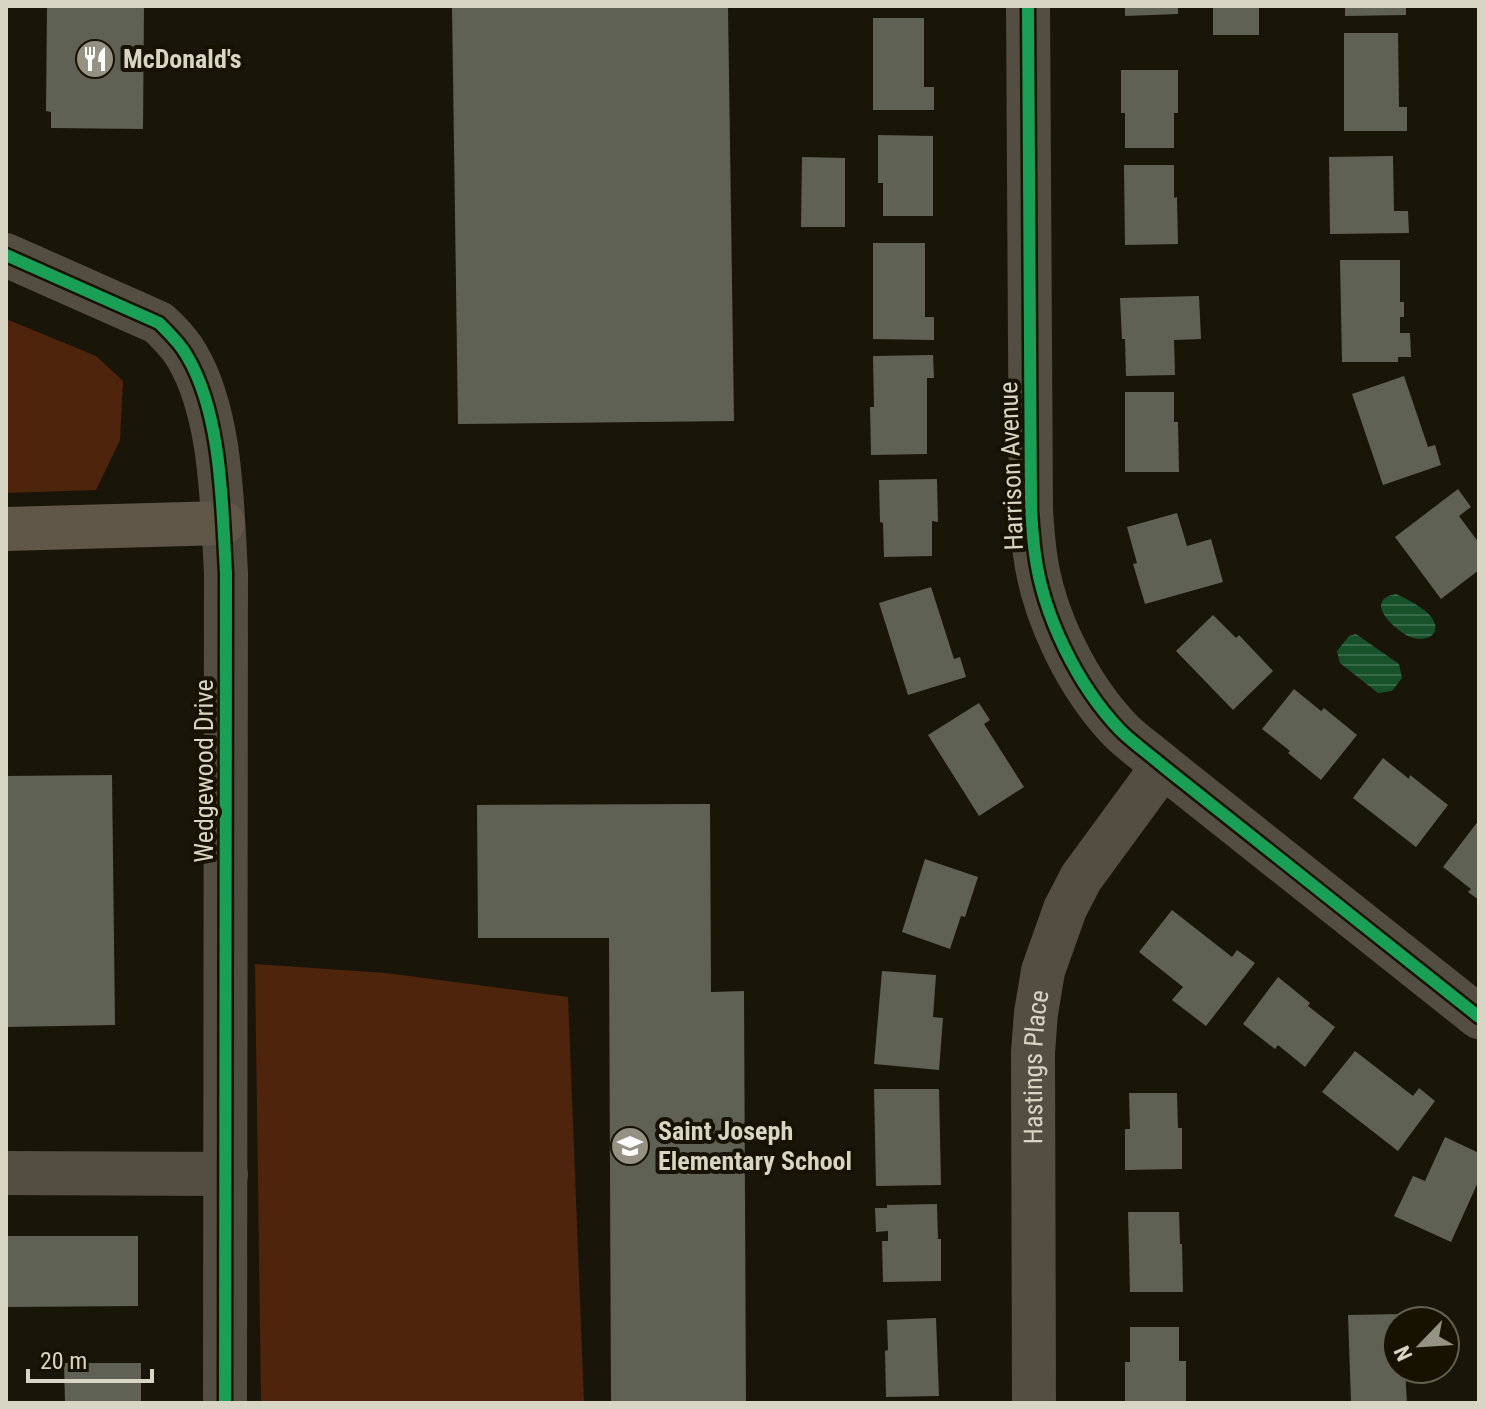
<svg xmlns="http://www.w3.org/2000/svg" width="1485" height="1409" font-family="'Roboto Condensed',sans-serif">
	<defs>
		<pattern id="water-rules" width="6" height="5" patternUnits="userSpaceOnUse" patternTransform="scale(2)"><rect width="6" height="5" fill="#18522b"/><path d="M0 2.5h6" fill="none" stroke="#396a48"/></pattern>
	</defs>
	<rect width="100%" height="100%" fill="#191609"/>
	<!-- grass -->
	<path fill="#4f240c" d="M 6,319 L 96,356 L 123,381 L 120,440 L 96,490 L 6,493 Z
		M 255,964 L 386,973 L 568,997 L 584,1403 L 261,1403 Z"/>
	<!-- water -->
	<path fill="url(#water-rules)" d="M 1396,594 C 1407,599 1425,608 1432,618 C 1444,637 1422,643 1408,636 C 1393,628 1363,600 1396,594 Z
		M 1356,634 L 1399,664 L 1402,678 L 1392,691 L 1378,693 L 1340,663 L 1337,651 L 1349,636 Z"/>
	<!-- building -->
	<path fill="#606155" d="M 47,6 L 144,6 L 143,129 L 51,128 L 51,112 L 46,111 Z
		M 452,6 L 728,6 L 734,421 L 458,424 Z
		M 1125,6 L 1178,6 L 1178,14 L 1125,16 Z
		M 1213,6 L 1259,6 L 1259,35 L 1213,35 Z
		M 1345,6 L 1406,6 L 1406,15 L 1345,16 Z
		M 873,18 L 924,18 L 924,87 L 934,87 L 934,110 L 873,110 Z
		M 1344,33 L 1398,33 L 1399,107 L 1407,107 L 1407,131 L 1344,131 Z
		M 1121,70 L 1178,70 L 1178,113 L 1174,113 L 1174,148 L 1125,148 L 1125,113 L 1121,113 Z
		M 878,135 L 933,136 L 933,216 L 883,216 L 883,183 L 878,183 Z
		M 1393,156 L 1394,211 L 1408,211 L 1409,233 L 1330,234 L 1329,157 Z
		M 802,157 L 845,158 L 845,227 L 801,227 Z
		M 1124,165 L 1174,165 L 1174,198 L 1177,197 L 1178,244 L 1125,245 Z
		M 873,243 L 925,243 L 925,317 L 934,317 L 934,340 L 873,339 Z
		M 1340,260 L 1400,260 L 1400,302 L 1404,302 L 1404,317 L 1400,317 L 1400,333 L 1410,333 L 1411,357 L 1398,357 L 1398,362 L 1342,362 Z
		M 1199,296 L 1201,339 L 1174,340 L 1175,375 L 1126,376 L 1125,339 L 1122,339 L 1120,298 Z
		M 933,355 L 934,378 L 927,378 L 927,454 L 871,455 L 870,407 L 874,407 L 873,356 Z
		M 1404,376 L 1428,447 L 1435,445 L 1441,465 L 1383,485 L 1352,394 Z
		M 1125,392 L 1174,392 L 1174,422 L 1178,422 L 1179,472 L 1125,472 Z
		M 937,479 L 938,522 L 932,521 L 932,556 L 884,557 L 883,523 L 880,522 L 879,480 Z
		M 1458,489 L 1471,507 L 1459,516 L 1479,543 L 1479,570 L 1441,599 L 1395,537 Z
		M 1177,513 L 1187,546 L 1211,539 L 1223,582 L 1145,604 L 1133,564 L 1137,563 L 1127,527 Z
		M 931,587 L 954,659 L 960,657 L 966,677 L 908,695 L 879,603 Z
		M 1213,615 L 1236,638 L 1239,635 L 1273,671 L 1233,710 L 1176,651 Z
		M 1294,689 L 1321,711 L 1324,708 L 1357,735 L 1321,780 L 1288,753 L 1290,751 L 1262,729 Z
		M 979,703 L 990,720 L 984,724 L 1024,787 L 979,816 L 928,735 Z
		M 1383,758 L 1409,779 L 1410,775 L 1448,805 L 1416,847 L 1353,798 Z
		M 112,775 L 115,1025 L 6,1027 L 6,776 Z
		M 710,804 L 711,992 L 744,991 L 746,1403 L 611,1403 L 609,938 L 478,938 L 477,805 Z
		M 1479,820 L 1479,900 L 1468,892 L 1471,889 L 1443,867 Z
		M 925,859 L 978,877 L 965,917 L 961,916 L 950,949 L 902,932 Z
		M 1172,910 L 1232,957 L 1237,950 L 1255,963 L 1206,1026 L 1172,1000 L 1183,987 L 1139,952 Z
		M 882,971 L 936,975 L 933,1017 L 943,1018 L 939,1070 L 874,1064 Z
		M 1278,977 L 1310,1003 L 1308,1006 L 1335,1027 L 1305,1067 L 1278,1045 L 1275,1049 L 1243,1024 Z
		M 1355,1051 L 1413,1096 L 1419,1088 L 1435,1101 L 1398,1151 L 1322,1092 Z
		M 874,1089 L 939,1089 L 941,1185 L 876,1186 Z
		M 1129,1093 L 1177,1093 L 1178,1128 L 1182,1128 L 1182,1169 L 1125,1170 L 1125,1129 L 1130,1129 Z
		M 1445,1137 L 1479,1153 L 1479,1180 L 1451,1242 L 1394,1216 L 1413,1176 L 1425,1181 Z
		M 937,1204 L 938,1239 L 941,1239 L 941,1281 L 883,1282 L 882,1241 L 888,1241 L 888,1231 L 876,1232 L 875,1208 L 887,1208 L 887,1205 Z
		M 1128,1212 L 1179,1212 L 1180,1244 L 1182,1244 L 1183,1292 L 1130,1292 Z
		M 6,1236 L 138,1236 L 138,1306 L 6,1307 Z
		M 1403,1314 L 1404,1321 L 1397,1321 L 1397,1369 L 1405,1369 L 1407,1403 L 1351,1403 L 1348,1315 Z
		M 936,1318 L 939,1396 L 886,1397 L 885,1351 L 888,1350 L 887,1320 Z
		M 1130,1327 L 1179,1327 L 1179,1361 L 1186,1361 L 1186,1403 L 1125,1403 L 1125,1362 L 1130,1362 Z
		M 64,1363 L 141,1363 L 141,1403 L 65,1403 Z"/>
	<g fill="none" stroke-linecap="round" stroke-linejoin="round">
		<!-- minor -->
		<g stroke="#544d42" stroke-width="44">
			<path d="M 1028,6 L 1031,511 C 1032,525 1033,540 1035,554 C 1043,616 1078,686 1120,730 C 1133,743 1149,754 1163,766 L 1479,1017"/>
			<path d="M 6,255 L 159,323 C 169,333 180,343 187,356 C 222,415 222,506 226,573 L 225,1403"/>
			<path d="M 6,1173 L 226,1174"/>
			<path id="s1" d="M 1034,1403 L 1033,1052 L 1036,1013 L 1043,971 L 1065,909 L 1081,878 L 1163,766"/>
		</g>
		<!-- major -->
		<path stroke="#605748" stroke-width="44" d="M 6,529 L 223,523"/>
		<!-- cycleway casing -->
		<g stroke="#171200" stroke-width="17">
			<path id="cycleway" d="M 1028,6 L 1031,511 C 1032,525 1033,540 1035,554 C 1043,616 1078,686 1120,730 C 1133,743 1149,754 1163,766 L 1479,1017
				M 6,255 L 159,323 C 169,333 180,343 187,356 C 222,415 222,506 226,573 L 225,1403"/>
		</g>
		<!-- cycleway -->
		<use href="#cycleway" stroke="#1a9f57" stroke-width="12"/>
	</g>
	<!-- icons -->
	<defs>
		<g id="restaurant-disc" transform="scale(2)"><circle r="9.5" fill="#959283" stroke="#171200"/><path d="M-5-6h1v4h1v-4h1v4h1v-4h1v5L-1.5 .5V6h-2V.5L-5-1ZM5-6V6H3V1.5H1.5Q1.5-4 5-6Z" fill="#fff"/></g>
		<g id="school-disc" transform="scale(2)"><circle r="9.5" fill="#959283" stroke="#171200"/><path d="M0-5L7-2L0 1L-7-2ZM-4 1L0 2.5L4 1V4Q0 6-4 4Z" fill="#fff"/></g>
	</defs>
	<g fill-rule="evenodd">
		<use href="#restaurant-disc" x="95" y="59"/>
		<use href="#school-disc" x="630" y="1146"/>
	</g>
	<g text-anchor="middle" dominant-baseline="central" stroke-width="8" stroke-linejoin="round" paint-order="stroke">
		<!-- poi labels -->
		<g font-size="26" font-weight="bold" fill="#d8d5c5" stroke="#171200" text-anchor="start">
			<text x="123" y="59">McDonald's</text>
			<text x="658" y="1131">Saint Joseph<tspan x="658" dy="30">Elementary School</tspan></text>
		</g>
		<!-- street labels -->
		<g font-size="26" fill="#d8d5c5" stroke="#171200">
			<text transform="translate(1011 466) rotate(-92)">Harrison Avenue</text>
			<text transform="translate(204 771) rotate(-90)">Wedgewood Drive</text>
			<text stroke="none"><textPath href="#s1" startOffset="336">Hastings Place</textPath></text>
		</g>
	</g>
	<!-- border -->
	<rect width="1485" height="1409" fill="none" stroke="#d8d5c5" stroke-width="16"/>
	<!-- north arrow -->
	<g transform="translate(1421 1345) rotate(245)"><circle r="38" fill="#171200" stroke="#64604f" stroke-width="2"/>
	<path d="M0-6L14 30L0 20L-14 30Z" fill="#959283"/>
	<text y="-12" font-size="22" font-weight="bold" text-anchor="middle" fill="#d8d5c5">N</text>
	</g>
	<!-- scale -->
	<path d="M28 1369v12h124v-12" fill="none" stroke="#d8d5c5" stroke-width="4"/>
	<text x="40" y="1369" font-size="24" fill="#d8d5c5" stroke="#171200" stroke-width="6" paint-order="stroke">20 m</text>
</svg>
